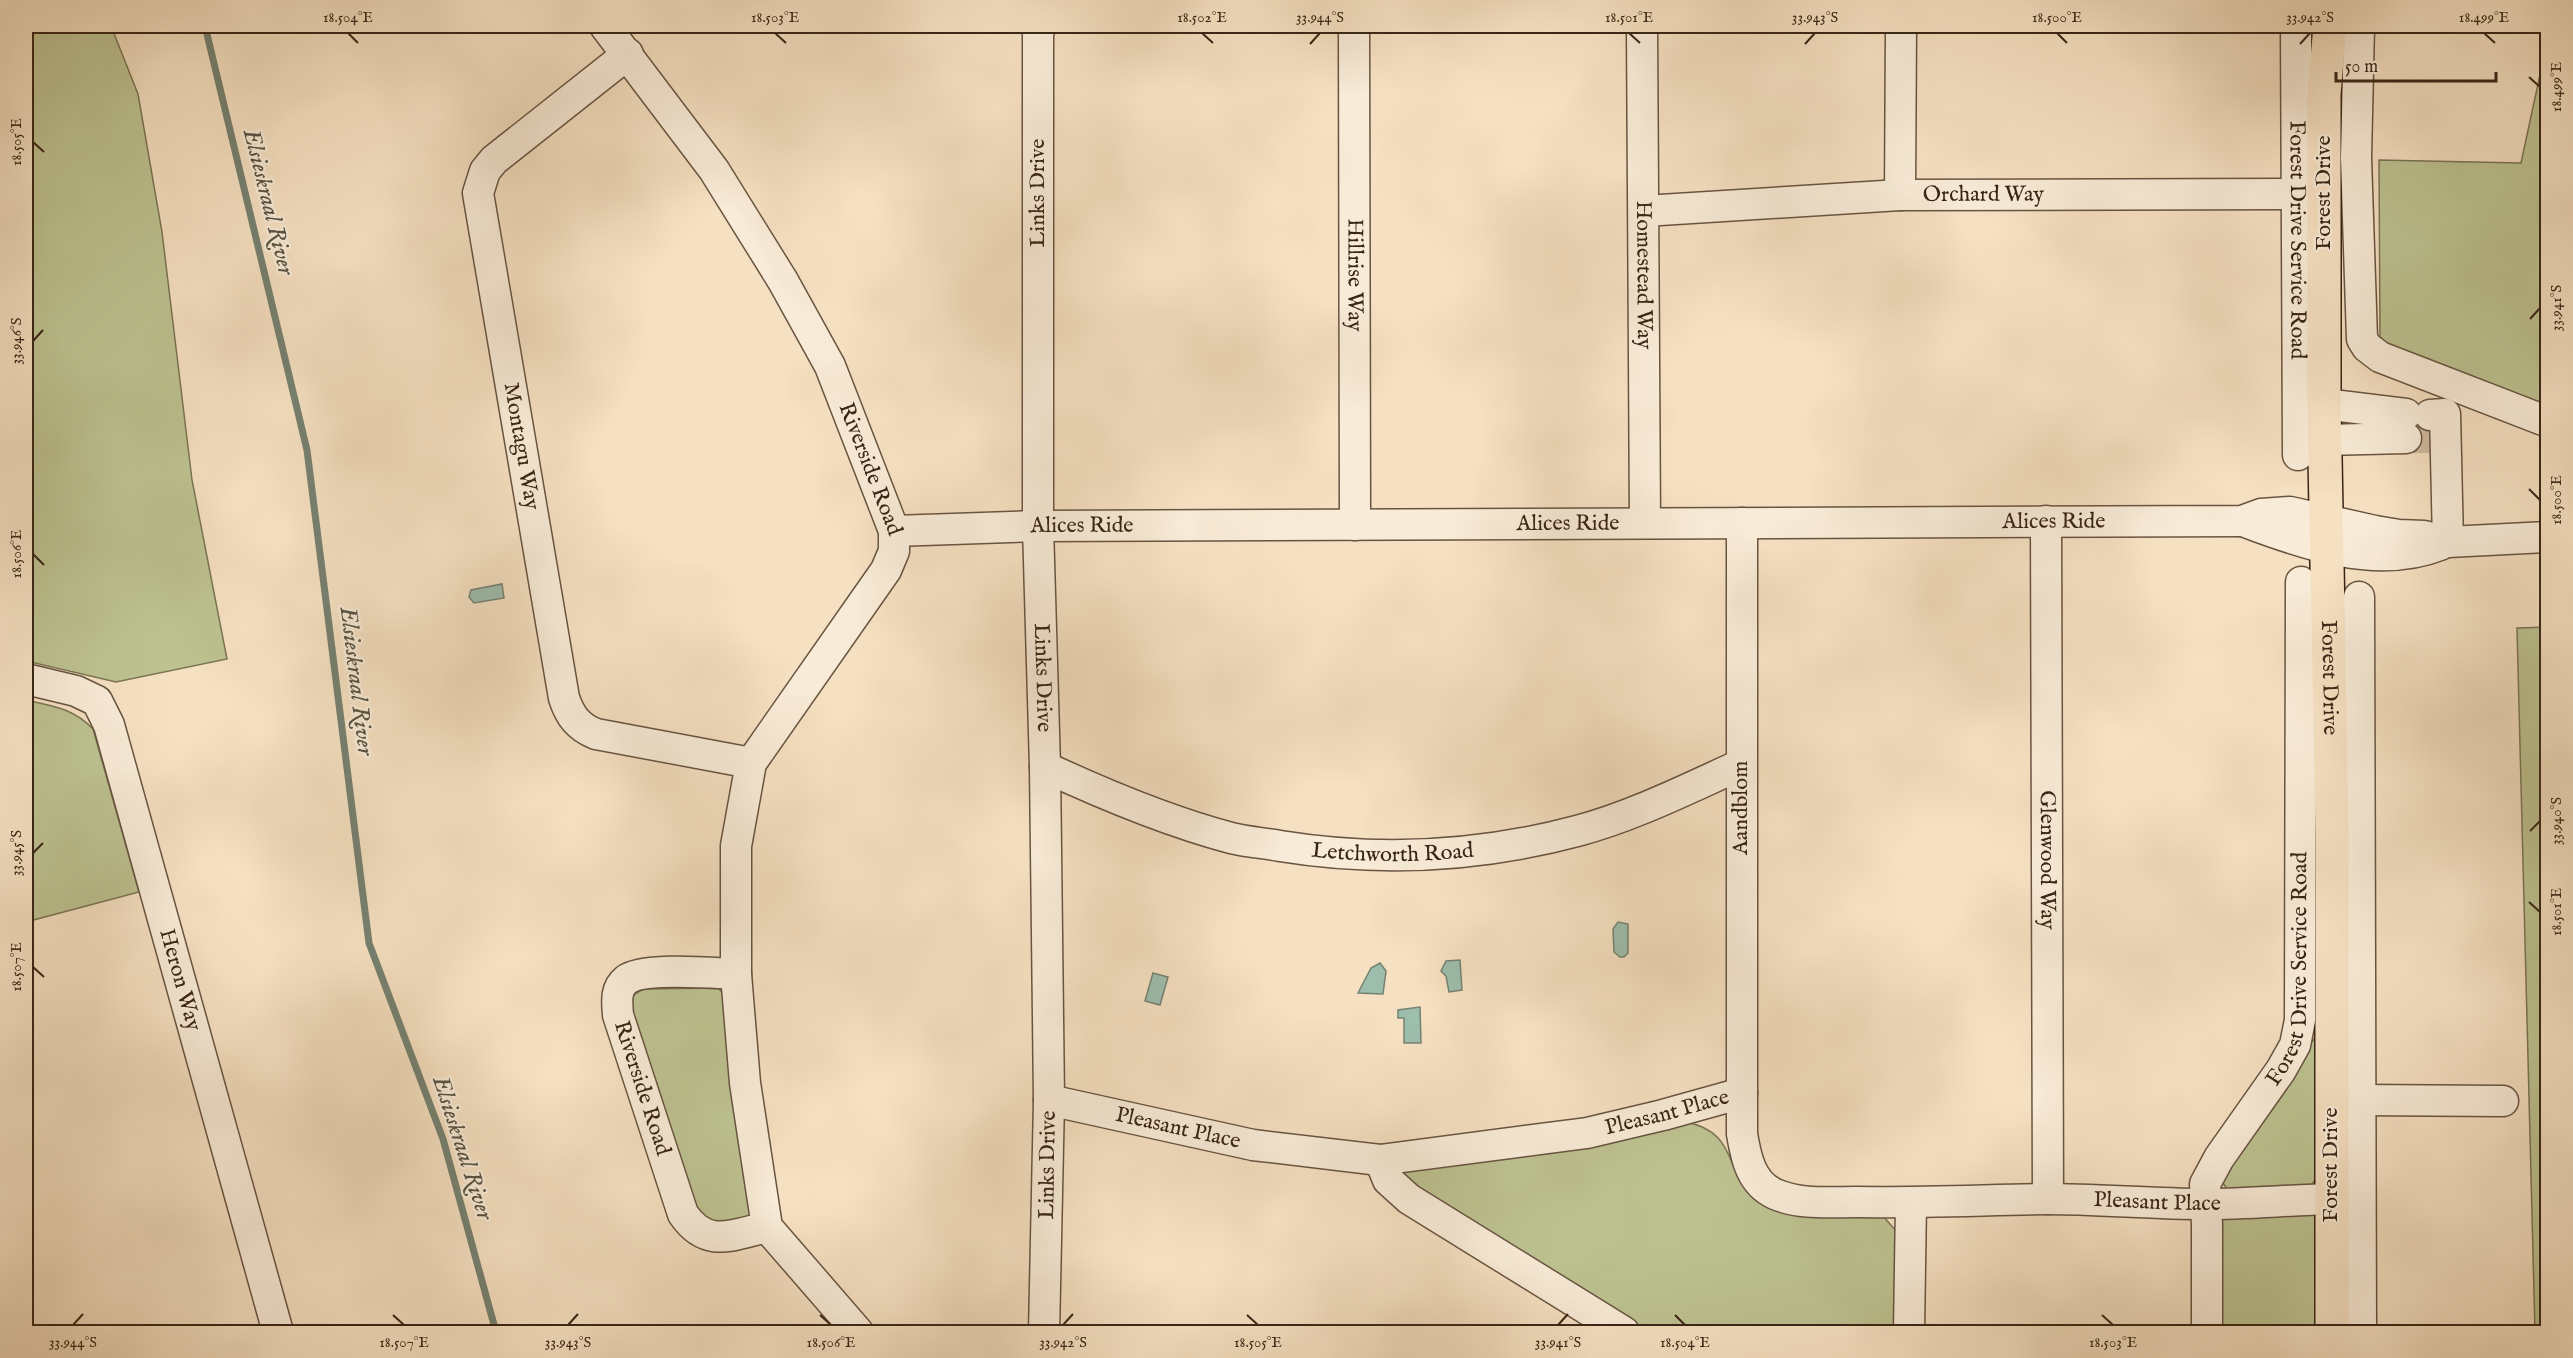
<svg xmlns="http://www.w3.org/2000/svg" width="2573" height="1358" font-family="'IM FELL English',serif">
	<rect width="100%" height="100%" fill="#f5e0c1"/>
	<filter id="stains"><feTurbulence type="fractalNoise" baseFrequency=".00333" numOctaves="4"/><feColorMatrix values="0 0 0 0 .2 0 0 0 0 .09 0 0 0 0 .02 0 0 0 .5 -.17"/></filter>
	<radialGradient id="worn" r=".72"><stop offset=".6" stop-color="#630" stop-opacity="0"/><stop offset="1" stop-color="#630" stop-opacity=".3"/></radialGradient>
	<!-- green -->
	<path fill="#bdc291" stroke="#7b7454" stroke-width="1.5" d="M 26,26 L 111,26 L 138,94 L 162,232 L 192,480 L 227,659 L 116,682 L 26,661 Z
		M 2541,70 L 2547,73 L 2547,412 L 2388,344 L 2380,337 L 2379,160 L 2521,163 Z
		M 2548,627 L 2548,1332 L 2535,1332 L 2517,628 Z
		M 26,700 C 52,706 73,708 93,729 L 139,892 L 26,922 Z
		M 718,988 L 729,999 L 755,1223 L 697,1229 L 626,1005 L 632,996 L 643,989 Z
		M 2316,1036 L 2316,1178 L 2310,1188 L 2229,1191 L 2221,1181 L 2223,1168 Z
		M 1684,1122 C 1744,1131 1721,1183 1765,1205 L 1882,1215 L 1897,1232 L 1900,1332 L 1641,1332 L 1411,1190 L 1402,1177 L 1403,1172 Z
		M 2316,1211 L 2320,1332 L 2216,1332 L 2220,1214 Z"/>
	<!-- water -->
	<path fill="#9dbead" stroke="#758171" stroke-width="1.5" d="M 502,584 L 504,598 L 474,603 L 469,597 L 471,590 Z
		M 1618,922 L 1628,924 L 1628,953 L 1624,957 L 1620,957 L 1614,952 L 1613,929 Z
		M 1460,960 L 1462,990 L 1449,992 L 1446,976 L 1441,971 L 1446,961 Z
		M 1380,963 L 1386,971 L 1383,994 L 1358,993 L 1371,968 Z
		M 1153,973 L 1168,977 L 1160,1005 L 1145,1001 Z
		M 1420,1007 L 1421,1043 L 1404,1043 L 1404,1018 L 1398,1018 L 1398,1010 Z"/>
	<g fill="none" stroke-linecap="round" stroke-linejoin="round">
		<!-- stream -->
		<path stroke="#758171" stroke-width="7" d="M 205,26 L 307,450 L 369,943 L 443,1139 L 496,1332"/>
		<!-- minor-tunnel -->
		<path stroke="#cfbb9f" stroke-width="30" stroke-dasharray="30 15" stroke-linecap="butt" d="M 2406,438 L 2430,438"/>
		<!-- minor casing -->
		<g stroke="#685441" stroke-width="33">
			<g id="minor">
				<path id="s1" d="M 605,26 L 714,170 L 783,281 L 830,366 L 894,531 L 894,551 L 886,570 L 751,763 L 736,846 L 736,974 L 745,1083 L 767,1227 L 858,1332"/>
				<path id="s2" d="M 1040,26 L 1038,35 L 1038,526 L 1045,767 L 1049,1100 L 1044,1332"/>
				<path id="s3" d="M 1354,26 L 1355,525"/>
				<path id="s4" d="M 1642,26 L 1645,523"/>
				<path id="s5" d="M 2296,26 L 2298,455"/>
				<path d="M 2359,26 L 2356,158 L 2362,339 L 2367,347 L 2380,357 L 2548,422"/>
				<path id="s6" d="M 628,54 L 494,160 L 485,171 L 478,193 L 564,698 C 570,716 578,727 596,734 L 751,763"/>
				<path d="M 1900,195 L 1901,26"/>
				<path id="s7" d="M 1644,211 L 1900,195 L 2324,194"/>
				<path d="M 2324,404 L 2406,414"/>
				<path d="M 2430,415 L 2445,414 L 2448,542"/>
				<path d="M 2324,440 L 2406,438"/>
				<path id="s8" d="M 2046,521 L 2048,1199"/>
				<path d="M 2243,521 C 2303,544 2377,570 2440,545"/>
				<path id="s9" d="M 1742,523 L 1742,1134 C 1746,1158 1751,1183 1775,1194 C 1800,1205 1829,1202 1856,1202 C 1919,1203 1983,1200 2046,1199 C 2099,1199 2152,1204 2205,1204 C 2247,1204 2289,1200 2332,1199"/>
				<path id="s10" d="M 894,531 L 1038,526 L 2242,521 L 2261,514 L 2290,512 L 2375,531 L 2399,535 L 2424,536 L 2448,542 L 2548,537"/>
				<path d="M 2359,597 L 2361,1332"/>
				<path id="s11" d="M 26,679 L 76,691 L 97,701 L 109,725 L 278,1332"/>
				<path id="s12" d="M 1045,767 C 1105,795 1167,821 1231,838 C 1247,842 1264,843 1280,846 C 1379,862 1479,857 1577,831 C 1633,816 1687,789 1740,765"/>
				<path id="s13" d="M 736,974 C 712,973 643,967 626,980 C 615,989 617,1002 618,1015 L 683,1214 C 707,1249 732,1235 767,1227"/>
				<path id="s14" d="M 1049,1100 L 1253,1145 L 1380,1160 L 1587,1133 L 1663,1115 L 1742,1093"/>
				<path d="M 2359,1100 L 2503,1101"/>
				<path d="M 1380,1160 L 1388,1180 L 1409,1199 L 1624,1332"/>
				<path d="M 1909,1332 L 1911,1203"/>
				<path id="s15" d="M 2207,1332 L 2207,1225 L 2205,1184 L 2219,1158 L 2281,1070 L 2295,1045 L 2300,1020 L 2301,582"/>
			</g>
		</g>
		<!-- major casing -->
		<g stroke="#392516" stroke-width="36">
			<g id="major">
				<path id="s16" d="M 2330,26 L 2324,94 L 2324,404 L 2332,831 L 2332,1332"/>
			</g>
		</g>
		<!-- minor -->
		<use href="#minor" stroke="#f8ebd7" stroke-width="30"/>
		<!-- major -->
		<use href="#major" stroke="#f5e0c1" stroke-width="33"/>
	</g>
	<!-- ticks -->
	<path fill="none" stroke="#392516" stroke-width="2" d="M 348,33 L 358,43M 775,33 L 786,43M 1202,33 L 1213,43M 1629,33 L 1640,43M 2057,33 L 2067,43M 2484,33 L 2495,43M 1310,44 L 1320,33M 1805,44 L 1815,33M 2300,44 L 2310,33M 2529,77 L 2540,87M 33,142 L 44,152M 2530,319 L 2540,308M 33,341 L 43,330M 2529,489 L 2540,500M 33,554 L 44,565M 2530,831 L 2540,821M 33,853 L 43,843M 2529,902 L 2540,912M 33,967 L 44,977M 393,1315 L 404,1325M 820,1315 L 831,1325M 1247,1315 L 1258,1325M 1675,1315 L 1685,1325M 2102,1315 L 2113,1325M 73,1325 L 83,1314M 568,1325 L 578,1314M 1063,1325 L 1073,1314M 1558,1325 L 1568,1314"/>
	<g text-anchor="middle" dominant-baseline="central" stroke-width="4.5" stroke-linejoin="round" paint-order="stroke">
		<!-- street labels -->
		<g font-size="22" fill="#392516" stroke="#f8ebd7">
			<text transform="translate(1038 193) rotate(-90)">Links Drive</text>
			<text transform="translate(2324 193) rotate(-90)">Forest Drive</text>
			<text stroke="none"><textPath href="#s7" startOffset="340">Orchard Way</textPath></text>
			<text stroke="none"><textPath href="#s5" startOffset="214">Forest Drive Service Road</textPath></text>
			<text stroke="none"><textPath href="#s4" startOffset="249">Homestead Way</textPath></text>
			<text stroke="none"><textPath href="#s3" startOffset="249">Hillrise Way</textPath></text>
			<text stroke="none"><textPath href="#s6" startOffset="465">Montagu Way</textPath></text>
			<text stroke="none"><textPath href="#s1" startOffset="519">Riverside Road</textPath></text>
			<text stroke="none"><textPath href="#s10" startOffset="1160">Alices Ride</textPath></text>
			<text stroke="none"><textPath href="#s10" startOffset="674">Alices Ride</textPath></text>
			<text stroke="none"><textPath href="#s10" startOffset="188">Alices Ride</textPath></text>
			<text stroke="none"><textPath href="#s2" startOffset="652">Links Drive</textPath></text>
			<text stroke="none"><textPath href="#s16" startOffset="652">Forest Drive</textPath></text>
			<text transform="translate(1741 808) rotate(-90)">Aandblom</text>
			<text stroke="none"><textPath href="#s12" startOffset="362">Letchworth Road</textPath></text>
			<text stroke="none"><textPath href="#s8" startOffset="339">Glenwood Way</textPath></text>
			<text stroke="none"><textPath href="#s15" startOffset="388">Forest Drive Service Road</textPath></text>
			<text stroke="none"><textPath href="#s11" startOffset="366">Heron Way</textPath></text>
			<text stroke="none"><textPath href="#s13" startOffset="226">Riverside Road</textPath></text>
			<text stroke="none"><textPath href="#s14" startOffset="628">Pleasant Place</textPath></text>
			<text stroke="none"><textPath href="#s14" startOffset="132">Pleasant Place</textPath></text>
			<text transform="translate(1048 1165) rotate(-89)">Links Drive</text>
			<text transform="translate(2331 1165) rotate(-90)">Forest Drive</text>
			<text stroke="none"><textPath href="#s9" startOffset="1066">Pleasant Place</textPath></text>
		</g>
		<!-- water labels -->
		<g font-size="24" font-style="italic" fill="#575343" stroke="#f8ebd7">
			<text transform="translate(268 202) rotate(76)">Elsieskraal River</text>
			<text transform="translate(356 681) rotate(83)">Elsieskraal River</text>
			<text transform="translate(462 1148) rotate(72)">Elsieskraal River</text>
		</g>
	</g>
	<!-- margin -->
	<rect width="2573" height="1358" fill="none" stroke="#f5e0c1" stroke-width="66"/>
	<!-- scale -->
	<path d="M2336 72v9h160v-9" fill="none" stroke="#392516" stroke-width="3"/>
	<text x="2345" y="72" font-size="18" fill="#392516" stroke="#f8ebd7" stroke-width="4.5" paint-order="stroke">50 m</text>
	<rect x="33" y="33" width="2507" height="1292" fill="none" stroke="#392516" stroke-width="2"/>
	<g font-size="15" text-anchor="middle" fill="#392516">
		<text x="348" y="22">18.504°E</text>
		<text x="775" y="22">18.503°E</text>
		<text x="1202" y="22">18.502°E</text>
		<text x="1320" y="22">33.944°S</text>
		<text x="1629" y="22">18.501°E</text>
		<text x="1815" y="22">33.943°S</text>
		<text x="2057" y="22">18.500°E</text>
		<text x="2310" y="22">33.942°S</text>
		<text x="2484" y="22">18.499°E</text>
		<text transform="translate(2556 87) rotate(-90)" y="5">18.499°E</text>
		<text transform="translate(16 142) rotate(-90)" y="5">18.505°E</text>
		<text transform="translate(2556 308) rotate(-90)" y="5">33.941°S</text>
		<text transform="translate(16 341) rotate(-90)" y="5">33.946°S</text>
		<text transform="translate(2556 500) rotate(-90)" y="5">18.500°E</text>
		<text transform="translate(16 554) rotate(-90)" y="5">18.506°E</text>
		<text transform="translate(2556 821) rotate(-90)" y="5">33.940°S</text>
		<text transform="translate(16 853) rotate(-90)" y="5">33.945°S</text>
		<text transform="translate(2556 912) rotate(-90)" y="5">18.501°E</text>
		<text transform="translate(16 967) rotate(-90)" y="5">18.507°E</text>
		<text x="73" y="1347">33.944°S</text>
		<text x="404" y="1347">18.507°E</text>
		<text x="568" y="1347">33.943°S</text>
		<text x="831" y="1347">18.506°E</text>
		<text x="1063" y="1347">33.942°S</text>
		<text x="1258" y="1347">18.505°E</text>
		<text x="1558" y="1347">33.941°S</text>
		<text x="1685" y="1347">18.504°E</text>
		<text x="2113" y="1347">18.503°E</text>
	</g>
	<rect width="100%" height="100%" filter="url(#stains)"/>
	<rect width="100%" height="100%" fill="url(#worn)"/>
</svg>
